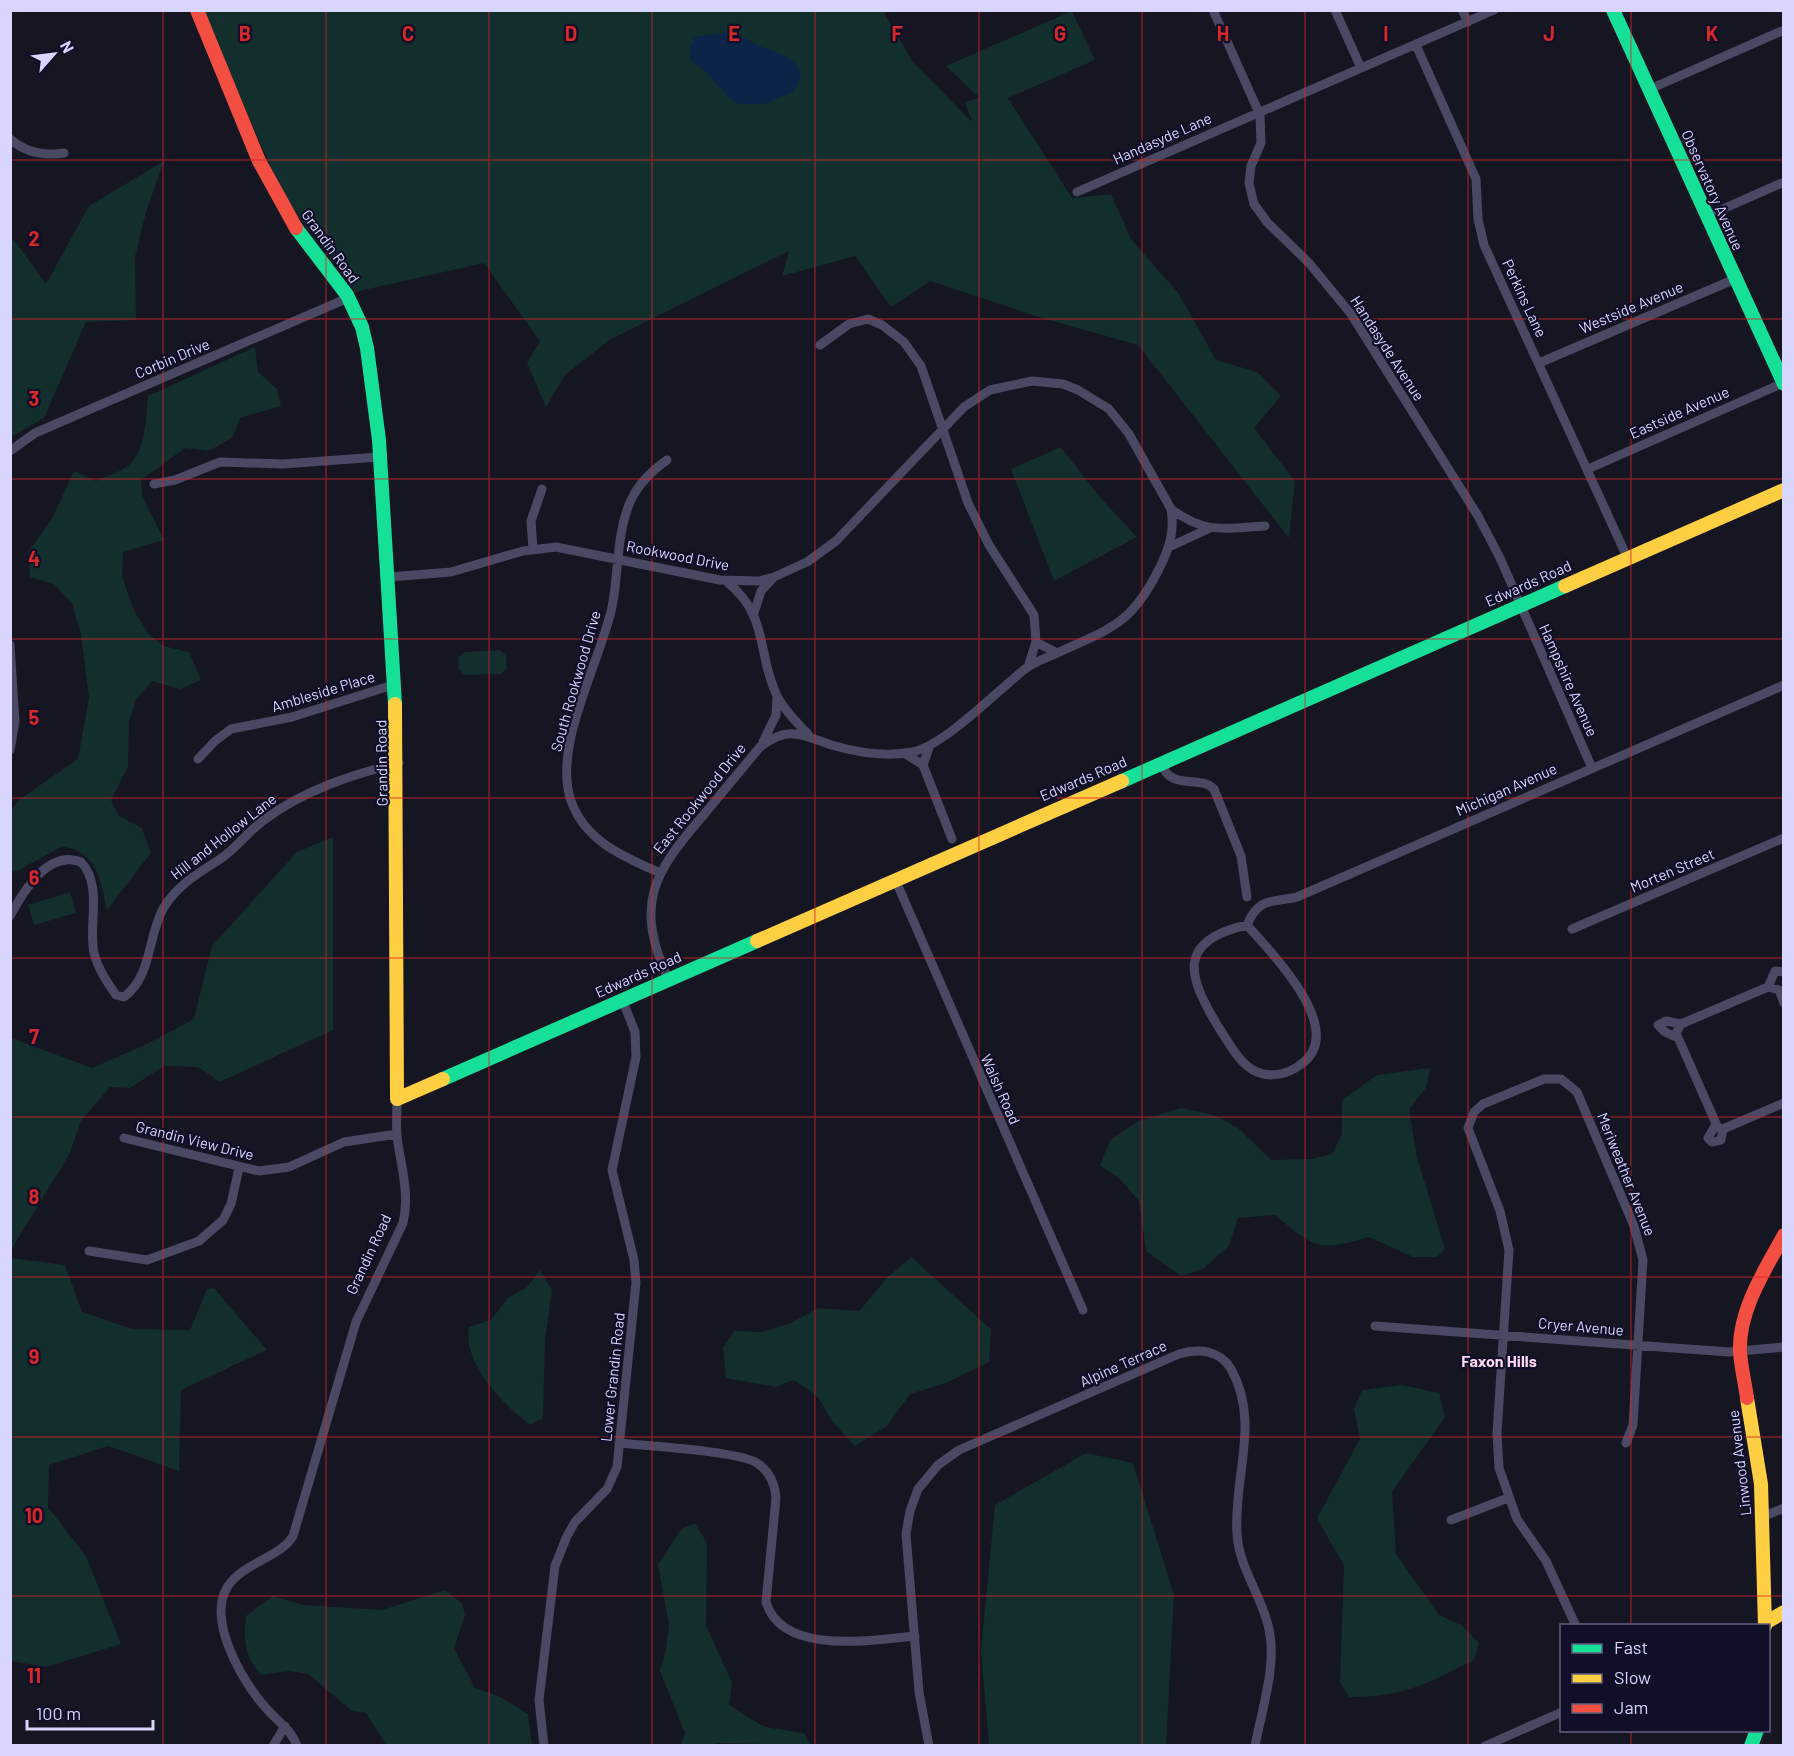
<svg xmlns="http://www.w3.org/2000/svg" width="1794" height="1756" font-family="Barlow,sans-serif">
	<rect width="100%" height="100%" fill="#161522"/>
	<!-- green -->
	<path fill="#122e2d" d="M 203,11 L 883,11 L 912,61 L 972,122 L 965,102 L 980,98 L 946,66 L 1072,11 L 1095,60 L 1008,98 L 1072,198 L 1111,194 L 1131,239 L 1179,294 L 1216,360 L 1257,372 L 1281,396 L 1254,428 L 1295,481 L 1289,538 L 1138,345 L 1042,318 L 930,281 L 891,307 L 855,256 L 782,276 L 789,251 L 611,339 L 565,375 L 546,407 L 527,363 L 540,341 L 484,263 L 355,292 L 297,215 L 277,182 Z
		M 164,161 L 146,212 L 135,257 L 136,320 L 86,322 L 44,418 L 11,437 L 11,239 L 15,241 L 46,284 L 89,206 Z
		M 255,347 L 258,372 L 277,389 L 281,406 L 240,418 L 233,437 L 209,451 L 185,448 L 141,480 L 142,495 L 164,540 L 123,552 L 122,576 L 134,611 L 149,634 L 163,646 L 189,652 L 201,680 L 180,689 L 152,681 L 136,700 L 129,721 L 128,767 L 111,800 L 119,816 L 142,828 L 151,853 L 107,910 C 100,879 98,854 63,846 L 15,872 L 11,870 L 11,811 L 20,799 L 78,759 L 89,698 L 81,634 L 72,604 L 54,584 L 30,577 L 28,552 L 52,519 L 74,471 L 96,481 C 106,476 122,472 130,464 C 146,449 146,416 148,396 Z
		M 1061,447 L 1098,495 L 1137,537 L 1054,581 L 1011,469 Z
		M 500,650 L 506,656 L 507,668 L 501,674 L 465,675 L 459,670 L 458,658 L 464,652 Z
		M 333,837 L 333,1030 L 220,1082 L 198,1067 L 164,1066 L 130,1088 L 110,1087 L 81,1121 L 69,1155 L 11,1250 L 11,1038 L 92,1068 L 145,1045 L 194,1019 L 212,946 L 297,852 Z
		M 70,892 L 76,913 L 34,925 L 28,905 Z
		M 1430,1068 L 1426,1088 L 1409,1109 L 1417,1157 L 1445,1249 L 1437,1257 L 1413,1257 L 1369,1237 C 1317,1252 1316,1249 1275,1215 L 1238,1218 L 1229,1246 L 1203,1269 L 1181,1276 L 1146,1251 L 1139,1201 L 1119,1178 L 1100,1166 L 1110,1140 L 1139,1121 L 1181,1108 L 1214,1115 L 1238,1128 L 1271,1160 L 1311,1159 L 1332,1154 L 1342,1134 L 1342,1100 L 1377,1075 Z
		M 911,1257 L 991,1329 L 989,1362 L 946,1383 L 910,1394 L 887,1426 L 855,1446 L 831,1420 L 819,1398 L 794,1380 L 776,1387 L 726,1378 L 723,1348 L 734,1331 L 762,1332 L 791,1323 L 818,1308 L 859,1311 L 887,1278 Z
		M 11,1258 L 65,1265 L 82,1312 L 132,1329 L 190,1330 L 207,1289 L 214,1288 L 267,1350 L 181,1390 L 179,1471 L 108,1446 L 49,1465 L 48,1507 L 86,1556 L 121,1644 L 46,1667 L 11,1661 Z
		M 540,1270 L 552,1290 L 545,1340 L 543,1418 L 530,1425 C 503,1405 462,1362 469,1327 L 491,1320 L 508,1298 L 527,1287 Z
		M 1402,1385 L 1439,1393 L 1445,1417 L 1392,1492 L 1396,1554 L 1439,1615 L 1461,1625 L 1479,1643 L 1474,1660 C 1427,1684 1404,1697 1349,1697 L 1340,1682 L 1344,1566 L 1317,1518 L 1360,1439 L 1354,1409 L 1362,1390 Z
		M 1086,1453 L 1133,1463 L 1174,1595 L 1166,1745 L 989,1745 L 981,1650 L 995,1505 Z
		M 695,1523 L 707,1543 L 706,1626 L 732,1682 L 729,1705 L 765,1727 L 804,1733 L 810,1745 L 716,1743 L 714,1745 L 681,1745 L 685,1733 L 660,1671 L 666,1649 L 669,1625 L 658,1564 L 681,1529 Z
		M 445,1590 L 462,1603 L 465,1615 L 454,1648 L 475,1688 L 500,1697 L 528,1714 L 532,1745 L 386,1745 L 366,1713 L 352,1711 L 308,1674 L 290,1671 L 261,1675 C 245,1658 243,1639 246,1616 L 273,1596 L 304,1605 L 382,1610 Z"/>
	<!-- water -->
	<path fill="#0b2448" d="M 730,32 C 742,36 752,43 765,48 C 787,56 812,64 793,92 L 763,104 L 741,104 L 732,101 L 702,68 L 690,60 L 690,49 L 695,37 Z"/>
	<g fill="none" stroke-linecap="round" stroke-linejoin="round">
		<!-- street -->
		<path stroke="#494963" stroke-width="9" d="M 1213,10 L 1260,115 L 1261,143 L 1251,166 L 1249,183 L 1254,204 L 1267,222 L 1309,263 L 1351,314 L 1478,516 L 1500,558 L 1592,768
			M 1335,10 L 1361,68
			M 1462,10 L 1468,22
			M 1416,45 L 1476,179 L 1478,219 L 1484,245 L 1627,557
			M 1650,89 L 1784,30
			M 10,139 C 26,153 44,156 64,153
			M 1077,192 L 1494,10
			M 1707,216 L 1784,182
			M 820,345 L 849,324 L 868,319 L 882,325 L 904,342 L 921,366 L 968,503 L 989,545 L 1034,615 L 1036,642 L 1028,667
			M 1539,363 L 1735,279
			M 10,451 L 35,433 L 348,298
			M 1588,469 L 1783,383
			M 154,484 L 175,480 L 220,462 L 283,464 L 379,457
			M 1171,509 C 1206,535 1225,528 1265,526
			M 1169,547 L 1208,529
			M 533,549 L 531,521 L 542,489
			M 390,577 L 451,572 L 523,551 L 556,547 L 720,580 L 759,581 L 774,577 L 807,562 L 836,541 L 964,407 L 990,390 L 1032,381 L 1063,384 L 1078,390 L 1109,409 L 1129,434 L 1171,509 C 1175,532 1169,549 1159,569 C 1131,625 1111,628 1057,653 C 1047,658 1034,662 1025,669 C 997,691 944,746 912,752 C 887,757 860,753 835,746 C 804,737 790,723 760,747 C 740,771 721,794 701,818 C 652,875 635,905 668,979
			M 726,581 C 770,616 756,653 778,698 C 786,712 797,723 808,734
			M 754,613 L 761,591 L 774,577
			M 1036,642 L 1057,653
			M 10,645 L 15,722 L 10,750
			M 763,742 L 776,715 L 777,696
			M 904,753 L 923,765 L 930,745
			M 198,759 L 215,741 L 231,729 L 292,717 L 396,684
			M 1161,763 C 1171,792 1199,774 1214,789 L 1241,856 L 1247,897
			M 923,765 L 952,839
			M 660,873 C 623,856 586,842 571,801 C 552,746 600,663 612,607 C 619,572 616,533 631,500 C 639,483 653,470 667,460
			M 895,879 L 1083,1310
			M 10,916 C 23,892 48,849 81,862 C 103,885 88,925 94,953 C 98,969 107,982 116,995 L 124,997 C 153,975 147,936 164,907 C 179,883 201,872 223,857 C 238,846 249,831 264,820 C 304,790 351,775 399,763
			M 1247,925 C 1259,897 1271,903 1297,897 L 1784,685
			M 1247,925 C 1271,953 1350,1031 1300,1065 C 1288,1074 1271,1078 1257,1072 C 1240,1065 1229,1043 1219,1028 C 1188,977 1175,941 1247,925 Z
			M 1572,929 L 1784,838
			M 1768,987 L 1775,971 L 1784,972
			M 1784,1003 L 1779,990 L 1768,987 L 1681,1024 L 1676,1033 L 1718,1128 L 1723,1129 L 1784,1103
			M 1676,1037 L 1665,1032 L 1658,1025 L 1666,1021 L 1681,1024
			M 1715,1126 L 1708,1138 L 1712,1142 L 1721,1140 L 1723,1129
			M 124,1138 L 259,1171 L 289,1167 L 344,1142 L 397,1134
			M 89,1251 L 147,1260 L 199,1241 L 223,1220 L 231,1204 L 239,1168
			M 1375,1326 L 1729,1352 L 1784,1347
			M 619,1443 C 647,1446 738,1451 757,1463 C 769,1471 775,1484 776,1498 L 766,1602 C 782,1656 872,1640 915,1636
			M 1762,1517 L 1784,1508
			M 1451,1520 L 1508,1498
			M 1576,1626 L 1546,1561 L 1517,1519 L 1499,1468 L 1497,1433 L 1509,1250 L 1500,1211 L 1468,1128 L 1474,1112 L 1483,1104 L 1544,1079 L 1561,1079 L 1577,1092 L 1634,1226 L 1643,1260 L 1633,1425 L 1626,1443
			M 273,1746 L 285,1726
			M 297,1746 C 291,1729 276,1720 265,1707 C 242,1681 206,1619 228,1586 C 243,1563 281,1557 293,1536 L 356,1322 L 403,1223 C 410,1194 401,1166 397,1137 C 396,1125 397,1112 397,1099
			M 544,1746 L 539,1700 L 555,1566 L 567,1536 L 575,1522 L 607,1489 L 617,1467 L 636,1283 L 634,1260 L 612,1170 L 636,1057 L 635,1032 L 622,999
			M 929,1746 L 919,1692 L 906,1534 L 910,1511 L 918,1489 L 938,1465 L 959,1450 L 1179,1354 C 1198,1348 1220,1350 1231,1369 C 1261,1422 1233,1477 1237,1534 C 1239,1568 1262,1596 1269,1629 C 1277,1665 1262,1709 1255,1746
			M 1485,1746 L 1562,1712"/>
		<!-- fast -->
		<path stroke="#16e098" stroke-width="14" d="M 1613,10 L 1784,384
			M 296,228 L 347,295 L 362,327 L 367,348 L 379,440 L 395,704
			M 1122,781 L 1565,586
			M 443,1079 L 757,941
			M 1751,1746 L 1757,1730"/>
		<!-- slow -->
		<path stroke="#ffcf43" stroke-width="14" d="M 1565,586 L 1784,490
			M 395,704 L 397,1099 L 443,1079
			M 757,941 L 1122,781
			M 1747,1398 L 1761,1484 L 1765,1626
			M 1765,1623 L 1784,1612"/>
		<!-- jam -->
		<path stroke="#f24e42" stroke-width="14" d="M 197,10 L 259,161 L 296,228
			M 1747,1398 C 1745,1383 1741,1367 1740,1352 C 1738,1311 1765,1270 1784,1235"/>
	</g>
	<!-- grid -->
	<path fill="none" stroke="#d62828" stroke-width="1.5" stroke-opacity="0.55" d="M 163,10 L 163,1746M 326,10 L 326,1746M 489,10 L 489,1746M 652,10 L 652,1746M 815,10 L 815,1746M 979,10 L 979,1746M 1142,10 L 1142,1746M 1305,10 L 1305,1746M 1468,10 L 1468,1746M 1631,10 L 1631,1626M 10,160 L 1784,160M 10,319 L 1784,319M 10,479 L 1784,479M 10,639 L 1784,639M 10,798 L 1784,798M 10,958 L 1784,958M 10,1117 L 1784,1117M 10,1277 L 1784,1277M 10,1437 L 1784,1437M 10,1596 L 1784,1596M 1631,1730 L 1631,1746"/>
	<g text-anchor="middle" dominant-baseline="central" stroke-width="4.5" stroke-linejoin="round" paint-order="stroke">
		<!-- street labels -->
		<g font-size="15" fill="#d8d6ff" stroke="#110f28">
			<text transform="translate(1162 138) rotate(-24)">Handasyde Lane</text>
			<text transform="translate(1713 190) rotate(66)">Observatory Avenue</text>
			<text transform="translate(331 246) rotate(54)">Grandin Road</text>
			<text transform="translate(1525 298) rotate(65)">Perkins Lane</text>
			<text transform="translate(1631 307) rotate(-23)">Westside Avenue</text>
			<text transform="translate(1388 348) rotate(57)">Handasyde Avenue</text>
			<text transform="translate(172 358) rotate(-23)">Corbin Drive</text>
			<text transform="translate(1679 412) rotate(-24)">Eastside Avenue</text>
			<text transform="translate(678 555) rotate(11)">Rookwood Drive</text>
			<text transform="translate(1528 583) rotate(-24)">Edwards Road</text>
			<text transform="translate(1569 680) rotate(66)">Hampshire Avenue</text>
			<text transform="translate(575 681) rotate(-74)">South Rookwood Drive</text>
			<text transform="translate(323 691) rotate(-17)">Ambleside Place</text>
			<text transform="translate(381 763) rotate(-91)">Grandin Road</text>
			<text transform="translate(1083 778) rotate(-23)">Edwards Road</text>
			<text transform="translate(1506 789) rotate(-24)">Michigan Avenue</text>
			<text transform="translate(699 798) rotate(-51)">East Rookwood Drive</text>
			<text transform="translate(223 836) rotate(-38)">Hill and Hollow Lane</text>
			<text transform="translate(1672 870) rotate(-23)">Morten Street</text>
			<text transform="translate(638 974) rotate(-24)">Edwards Road</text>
			<text transform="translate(1001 1089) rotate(66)">Walsh Road</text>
			<text transform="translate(195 1140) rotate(14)">Grandin View Drive</text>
			<text transform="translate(1627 1174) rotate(68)">Meriweather Avenue</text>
			<text transform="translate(368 1254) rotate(-65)">Grandin Road</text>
			<text transform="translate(1581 1326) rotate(5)">Cryer Avenue</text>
			<text transform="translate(1123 1363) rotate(-24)">Alpine Terrace</text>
			<text transform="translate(612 1377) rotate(-84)">Lower Grandin Road</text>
			<text transform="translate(1739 1463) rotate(-97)">Linwood Avenue</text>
		</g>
		<!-- neighbourhood labels -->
		<g font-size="16" font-weight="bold" fill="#ffd8f3" stroke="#110f28">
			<text x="1499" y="1360">Faxon Hills</text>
		</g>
	</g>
	<g font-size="20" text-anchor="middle" font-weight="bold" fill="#d62828" stroke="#110f28" stroke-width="4.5" stroke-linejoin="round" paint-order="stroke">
		<text x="245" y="41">B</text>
		<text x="408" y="41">C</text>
		<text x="571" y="41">D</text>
		<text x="734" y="41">E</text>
		<text x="897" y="41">F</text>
		<text x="1060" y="41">G</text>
		<text x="1223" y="41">H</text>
		<text x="1386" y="41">I</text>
		<text x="1549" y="41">J</text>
		<text x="1712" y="41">K</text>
		<text x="34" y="246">2</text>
		<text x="34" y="406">3</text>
		<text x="34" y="566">4</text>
		<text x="34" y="725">5</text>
		<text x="34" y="885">6</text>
		<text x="34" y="1044">7</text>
		<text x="34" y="1204">8</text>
		<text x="34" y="1364">9</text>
		<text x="34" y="1523">10</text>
		<text x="34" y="1683">11</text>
	</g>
	<!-- border -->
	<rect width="1794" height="1756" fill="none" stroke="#d8d6ff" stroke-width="24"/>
	<!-- legend -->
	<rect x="1560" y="1624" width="210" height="108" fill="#110f28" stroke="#615f7e" stroke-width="1.5"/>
	<rect x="1572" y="1644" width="30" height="9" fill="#16e098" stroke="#615f7e" stroke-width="1.5"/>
	<text x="1614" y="1654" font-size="18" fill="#d8d6ff">Fast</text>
	<rect x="1572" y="1674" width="30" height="9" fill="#ffcf43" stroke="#615f7e" stroke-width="1.5"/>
	<text x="1614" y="1684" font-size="18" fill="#d8d6ff">Slow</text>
	<rect x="1572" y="1704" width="30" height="9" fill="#f24e42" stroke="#615f7e" stroke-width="1.5"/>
	<text x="1614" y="1714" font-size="18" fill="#d8d6ff">Jam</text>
	<!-- north arrow -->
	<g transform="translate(54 54) rotate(62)" stroke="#110f28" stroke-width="4.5" paint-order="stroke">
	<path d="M0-4.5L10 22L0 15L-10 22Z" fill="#d8d6ff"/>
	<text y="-9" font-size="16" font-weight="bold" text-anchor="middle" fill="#d8d6ff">N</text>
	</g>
	<!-- scale -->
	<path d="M27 1720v9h126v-9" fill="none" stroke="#d8d6ff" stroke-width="3"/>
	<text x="36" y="1720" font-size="18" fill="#d8d6ff" stroke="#110f28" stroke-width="4.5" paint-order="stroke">100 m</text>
</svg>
